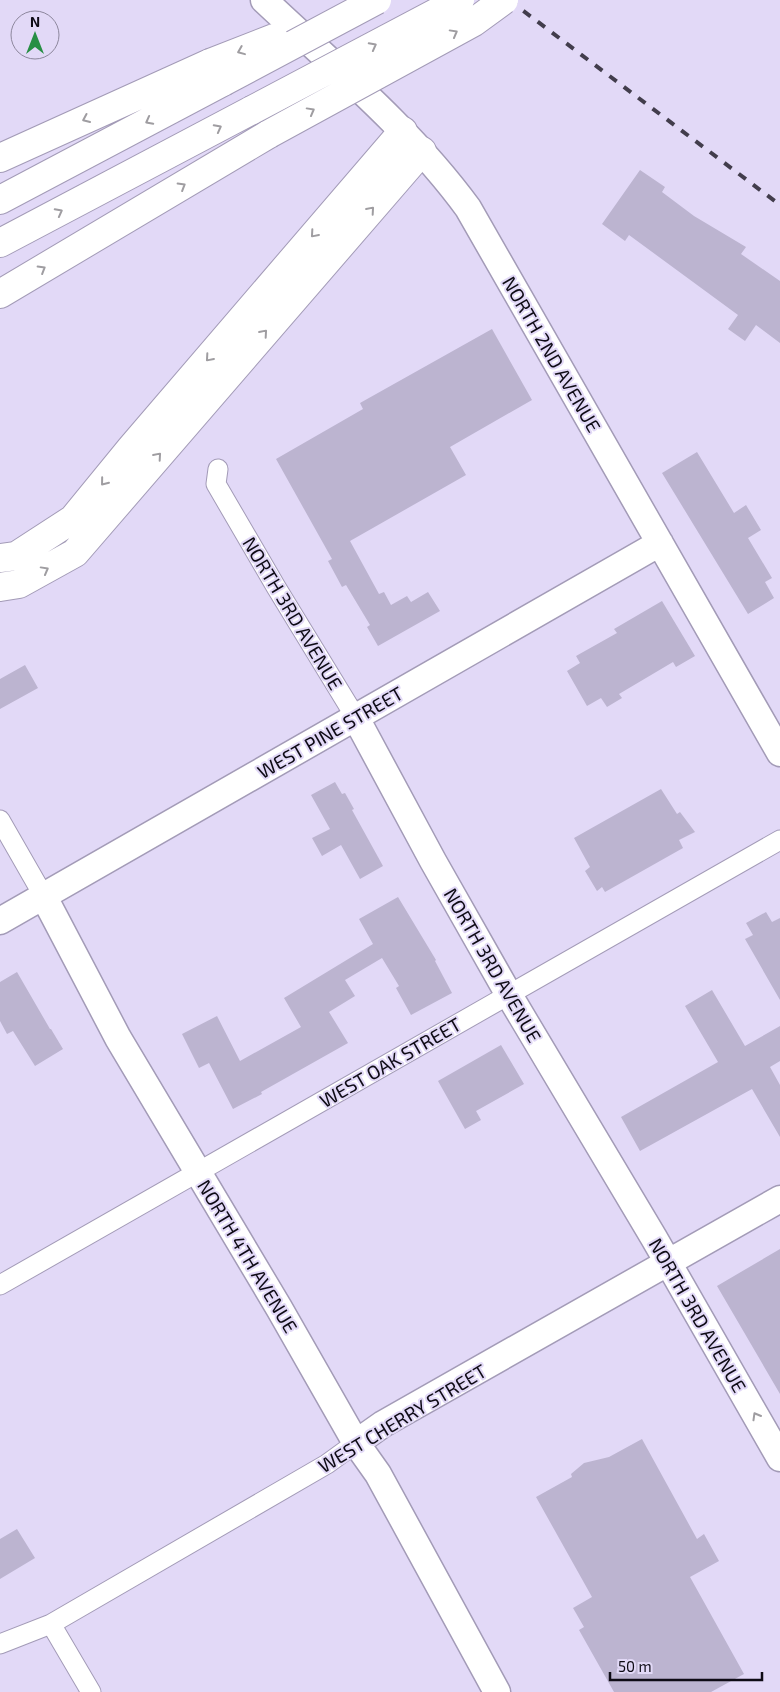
<svg xmlns="http://www.w3.org/2000/svg" width="780" height="1692" font-family="'Exo 2',sans-serif">
	<rect width="100%" height="100%" fill="#e2d9f7"/>
	<!-- building -->
	<path fill="#bcb4d0" d="M 640,170 L 665,187 L 662,192 L 694,216 L 746,247 L 741,254 L 780,281 L 780,343 L 756,325 L 745,341 L 728,329 L 738,315 L 629,235 L 625,241 L 602,224 Z
		M 492,329 L 532,400 L 450,447 L 466,475 L 350,541 L 379,594 L 384,592 L 391,605 L 407,596 L 411,602 L 428,592 L 440,611 L 378,646 L 367,627 L 370,625 L 346,585 L 342,587 L 328,561 L 332,559 L 276,459 L 363,409 L 360,403 Z
		M 697,452 L 734,513 L 746,505 L 761,530 L 748,538 L 772,578 L 765,582 L 774,598 L 748,614 L 662,473 Z
		M 662,601 L 695,656 L 676,667 L 673,662 L 619,694 L 622,698 L 607,707 L 601,698 L 587,706 L 567,671 L 580,663 L 576,656 L 617,633 L 614,629 Z
		M 25,665 L 38,688 L 0,709 L 0,679 Z
		M 335,782 L 342,794 L 345,793 L 354,809 L 352,810 L 383,866 L 360,879 L 341,845 L 322,856 L 312,838 L 330,829 L 311,795 Z
		M 661,789 L 677,814 L 680,812 L 695,832 L 679,840 L 683,848 L 605,892 L 602,887 L 597,891 L 585,871 L 590,867 L 574,838 Z
		M 398,897 L 436,960 L 435,961 L 452,993 L 411,1015 L 396,988 L 399,986 L 382,958 L 345,980 L 355,996 L 329,1012 L 348,1043 L 261,1092 L 262,1094 L 233,1109 L 209,1063 L 199,1068 L 182,1034 L 217,1016 L 240,1061 L 301,1027 L 284,998 L 373,944 L 359,919 Z
		M 766,912 L 772,922 L 780,918 L 780,1000 L 745,939 L 753,935 L 746,923 Z
		M 17,972 L 50,1029 L 51,1029 L 63,1049 L 35,1066 L 13,1031 L 7,1034 L 0,1021 L 0,982 Z
		M 712,990 L 745,1046 L 780,1026 L 780,1061 L 770,1067 L 780,1085 L 780,1137 L 752,1089 L 640,1151 L 621,1117 L 718,1062 L 685,1006 Z
		M 501,1045 L 524,1084 L 476,1111 L 481,1120 L 465,1129 L 438,1081 Z
		M 780,1249 L 780,1394 L 717,1286 Z
		M 642,1439 L 697,1539 L 704,1534 L 719,1561 L 690,1577 L 744,1674 L 711,1692 L 614,1692 L 579,1630 L 584,1627 L 573,1608 L 592,1597 L 536,1497 L 572,1477 L 571,1474 L 584,1463 L 609,1457 Z
		M 17,1529 L 35,1558 L 0,1579 L 0,1539 Z"/>
	<g fill="none" stroke-linecap="round" stroke-linejoin="round">
		<!-- street casing -->
		<g stroke="#a39bb7" stroke-width="21">
			<path id="street" d="M 218,469 L 216,484 L 276,587 L 356,718
				M 0,820 L 43,895
				M 0,1285 L 780,840
				M 51,1624 L 91,1692
				M 0,1644 L 51,1624 L 327,1464 L 356,1443"/>
		</g>
		<!-- secondary casing -->
		<g stroke="#a39bb7" stroke-width="29">
			<path id="secondary" d="M 264,0 C 335,67 411,130 468,208 L 780,753
				M 356,718 L 433,861 L 509,995 L 654,1238 L 780,1458
				M 43,895 L 118,1038 L 279,1308 L 356,1443 L 378,1474 L 497,1692
				M 0,921 L 660,543
				M 356,1443 L 383,1424 L 780,1199"/>
		</g>
		<!-- highway casing -->
		<g stroke="#a39bb7" stroke-width="30">
			<path id="highway" d="M 0,158 L 210,63
				M 0,200 L 223,82
				M 0,243 L 252,110
				M 0,294 L 269,134
				M 0,558 L 16,556 L 73,519 L 131,448 L 403,131
				M 0,587 L 19,584 L 75,553 L 422,151"/>
		</g>
		<!-- street -->
		<use href="#street" stroke="#fff" stroke-width="19"/>
		<!-- secondary -->
		<use href="#secondary" stroke="#fff" stroke-width="26"/>
		<!-- highway -->
		<use href="#highway" stroke="#fff" stroke-width="28"/>
		<!-- rail -->
		<path stroke="#423d4c" stroke-width="4" stroke-dasharray="9 9" stroke-linecap="butt" d="M 509,0 L 780,205"/>
		<!-- highway-bridge casing -->
		<g stroke="#a39bb7" stroke-width="30" stroke-linecap="butt">
			<path id="highway-bridge" d="M 210,63 L 274,38
				M 223,82 L 377,0
				M 252,110 L 460,0
				M 269,134 L 474,22 L 504,0"/>
		</g>
		<!-- highway-bridge -->
		<use href="#highway-bridge" stroke="#fff" stroke-width="28"/>
	</g>
	<!-- one-way arrows -->
	<defs><path id="oneway-chevron" d="M-2-3.5L2.5 0L-2 3.5" fill="none" stroke-width="1.6" stroke-linecap="round" stroke-linejoin="round" transform="scale(1.25)"/></defs>
	<g stroke="#9f9da1">
		<use href="#oneway-chevron" transform="translate(454 33) rotate(-29)"/>
		<use href="#oneway-chevron" transform="translate(373 46) rotate(-28)"/>
		<use href="#oneway-chevron" transform="translate(241 51) rotate(158)"/>
		<use href="#oneway-chevron" transform="translate(311 111) rotate(-29)"/>
		<use href="#oneway-chevron" transform="translate(86 119) rotate(156)"/>
		<use href="#oneway-chevron" transform="translate(149 121) rotate(152)"/>
		<use href="#oneway-chevron" transform="translate(218 128) rotate(-28)"/>
		<use href="#oneway-chevron" transform="translate(182 186) rotate(-31)"/>
		<use href="#oneway-chevron" transform="translate(371 210) rotate(-49)"/>
		<use href="#oneway-chevron" transform="translate(59 212) rotate(-28)"/>
		<use href="#oneway-chevron" transform="translate(314 234) rotate(131)"/>
		<use href="#oneway-chevron" transform="translate(42 269) rotate(-31)"/>
		<use href="#oneway-chevron" transform="translate(264 333) rotate(-49)"/>
		<use href="#oneway-chevron" transform="translate(209 358) rotate(131)"/>
		<use href="#oneway-chevron" transform="translate(158 456) rotate(-49)"/>
		<use href="#oneway-chevron" transform="translate(104 482) rotate(129)"/>
		<use href="#oneway-chevron" transform="translate(45 570) rotate(-29)"/>
		<use href="#oneway-chevron" transform="translate(756 1416) rotate(-120)"/>
	</g>
	<g text-anchor="middle" dominant-baseline="central" stroke-width="4" stroke-linejoin="round" paint-order="stroke">
		<!-- street labels -->
		<g font-size="19" fill="#0e0b15" stroke="#e2d9f7">
			<text transform="translate(552 354) rotate(60)">NORTH 2ND AVENUE</text>
			<text transform="translate(293 613) rotate(59)">NORTH 3RD AVENUE</text>
			<text transform="translate(330 732) rotate(-30)">WEST PINE STREET</text>
			<text transform="translate(493 965) rotate(60)">NORTH 3RD AVENUE</text>
			<text transform="translate(390 1062) rotate(-30)">WEST OAK STREET</text>
			<text transform="translate(248 1256) rotate(59)">NORTH 4TH AVENUE</text>
			<text transform="translate(698 1315) rotate(60)">NORTH 3RD AVENUE</text>
			<text transform="translate(402 1418) rotate(-31)">WEST CHERRY STREET</text>
		</g>
	</g>
	<!-- north arrow -->
	<g transform="translate(35 35)"><circle r="24" fill="#e2d9f7" stroke="#8d879d"/>
	<path d="M0-4L9 19L0 12L-9 19Z" fill="#278f45"/>
	<text y="-8" font-size="14" font-weight="bold" text-anchor="middle" fill="#0e0b15">N</text>
	</g>
	<!-- scale -->
	<path d="M610 1672v8h152v-8" fill="none" stroke="#0e0b15" stroke-width="2.5"/>
	<text x="618" y="1672" font-size="15" fill="#0e0b15" stroke="#e2d9f7" stroke-width="4" paint-order="stroke">50 m</text>
</svg>
